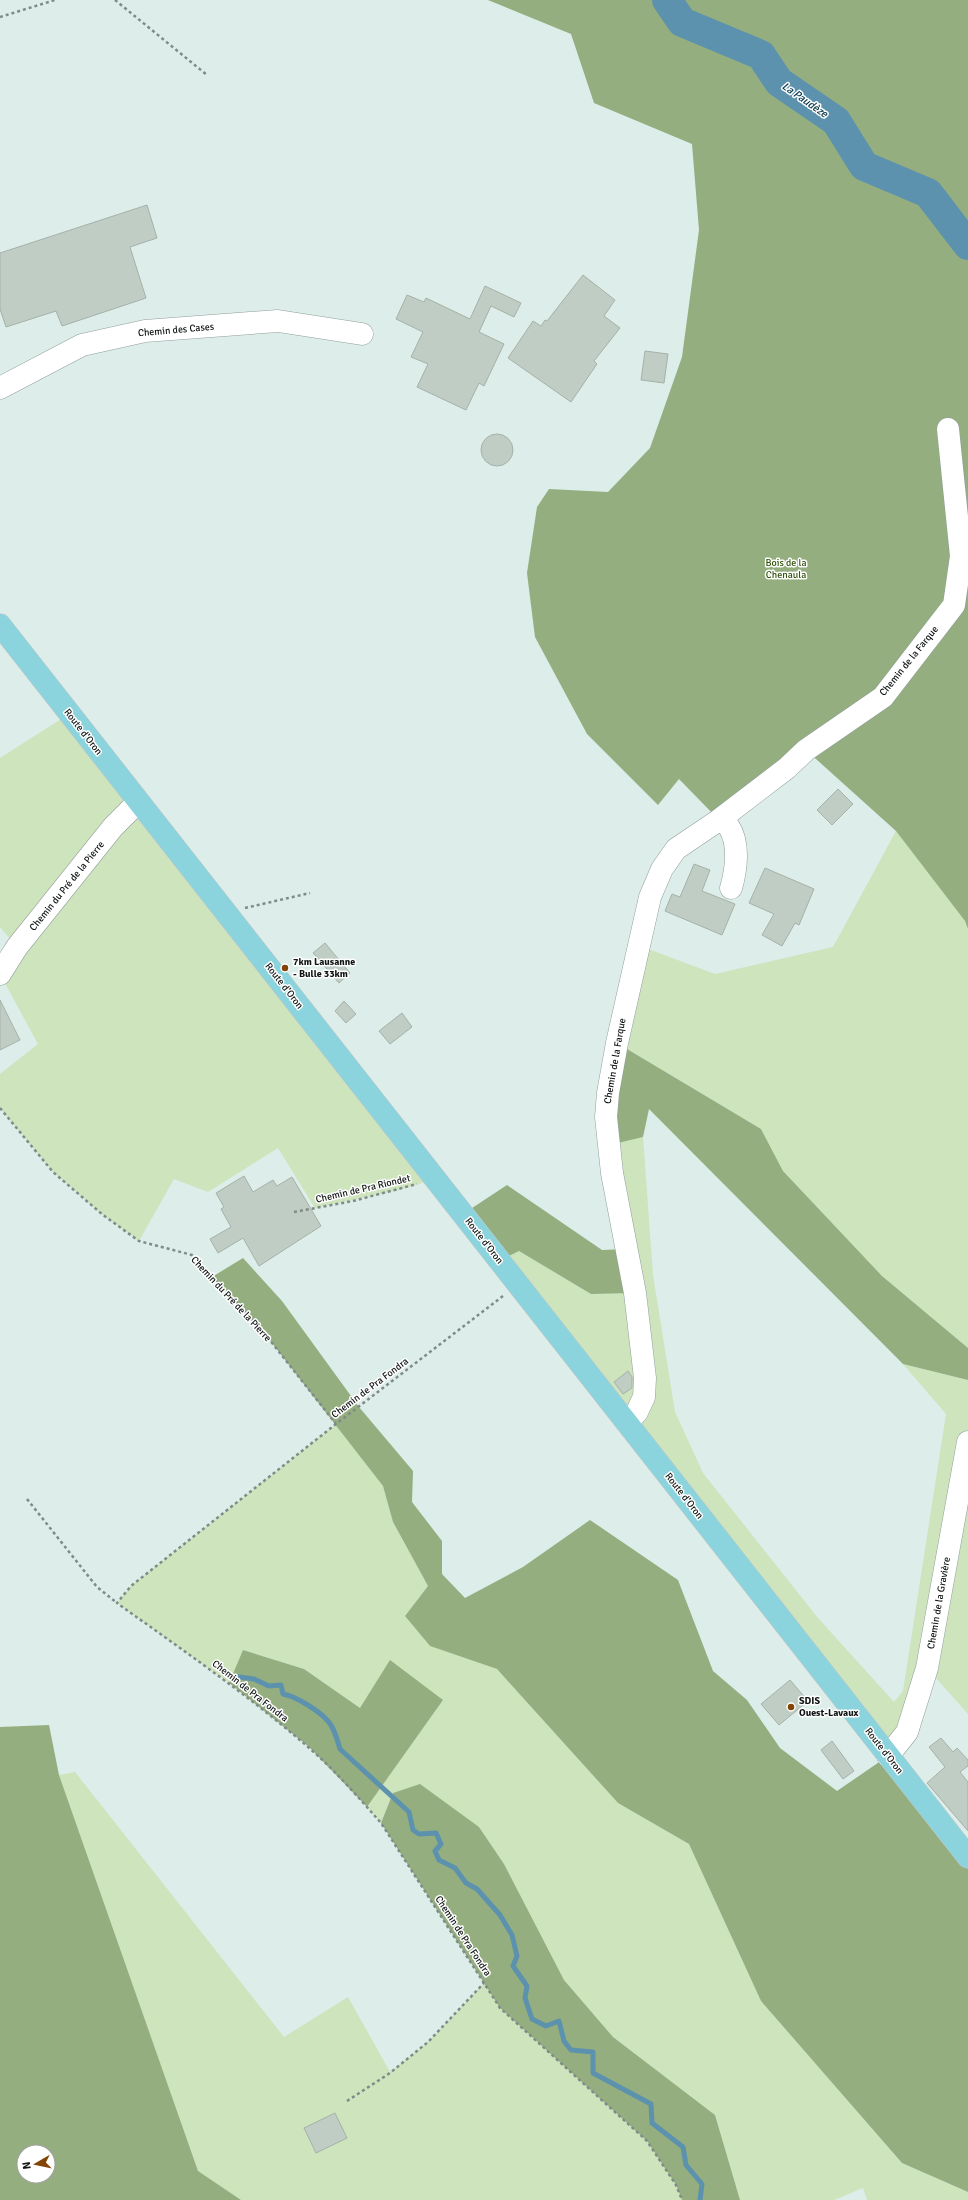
<svg xmlns="http://www.w3.org/2000/svg" width="968" height="2200" font-family="Signika,sans-serif">
	<rect width="100%" height="100%" fill="#ddede9"/>
	<!-- green -->
	<path fill="#cde4bd" d="M 69,714 L 435,1179 L 399,1190 L 315,1208 L 278,1148 L 208,1192 L 174,1179 L 139,1241 L 103,1215 L 53,1172 L 0,1108 L 0,1074 L 38,1044 L 0,974 L 17,947 L 0,927 L 0,758 Z
		M 896,831 L 965,921 L 968,929 L 968,1348 L 882,1276 L 783,1171 L 761,1129 L 617,1043 L 640,946 L 715,974 L 833,947 Z
		M 643,1137 L 653,1275 L 675,1412 L 703,1473 L 818,1618 L 894,1702 L 903,1691 L 946,1414 L 903,1364 L 968,1380 L 968,1714 L 927,1668 L 893,1751 L 499,1261 L 519,1251 L 591,1294 L 634,1293 L 618,1143 Z
		M 336,1424 L 383,1486 L 393,1522 L 428,1586 L 405,1616 L 430,1646 L 497,1669 L 618,1803 L 689,1844 L 761,2001 L 902,2163 L 968,2192 L 968,2200 L 867,2200 L 863,2188 L 834,2200 L 740,2200 L 715,2115 L 613,2037 L 564,1980 L 504,1864 L 479,1827 L 393,1793 L 381,1823 L 367,1807 L 443,1700 L 360,1708 L 304,1669 L 243,1650 L 229,1683 L 117,1603 L 131,1586 Z
		M 75,1772 L 284,2037 L 348,1997 L 390,2072 L 428,2042 L 484,1983 L 500,2008 L 647,2141 L 676,2185 L 682,2200 L 241,2200 L 198,2172 L 59,1775 Z"/>
	<!-- forest -->
	<path fill="#94ae7f" fill-rule="evenodd" d="M 488,0 L 968,0 L 968,929 L 965,921 L 896,831 L 806,750 L 719,820 L 679,779 L 658,805 L 587,734 L 535,637 L 527,573 L 537,507 L 549,489 L 608,492 L 650,448 L 682,357 L 699,230 L 692,144 L 594,103 L 571,34 Z
		M 617,1043 L 761,1129 L 783,1171 L 882,1276 L 968,1348 L 968,1380 L 903,1364 L 649,1109 L 643,1137 L 618,1143 L 608,1093 Z
		M 507,1185 L 602,1250 L 627,1249 L 635,1293 L 591,1294 L 519,1251 L 499,1261 L 463,1214 Z
		M 243,1258 L 282,1301 L 359,1407 L 413,1471 L 412,1502 L 442,1541 L 442,1574 L 465,1598 L 523,1567 L 590,1520 L 678,1580 L 713,1671 L 747,1700 L 780,1748 L 837,1791 L 888,1756 L 968,1857 L 968,2192 L 902,2163 L 761,2001 L 689,1844 L 618,1803 L 497,1669 L 430,1646 L 405,1616 L 428,1586 L 393,1522 L 383,1486 L 261,1329 L 212,1277 Z
		M 243,1650 L 304,1669 L 360,1708 L 390,1660 L 443,1700 L 367,1807 L 309,1747 L 229,1683 Z
		M 49,1725 L 59,1775 L 198,2171 L 241,2200 L 0,2200 L 0,1727 ZM 24,2152 L 48,2152 L 48,2176 L 24,2176 Z
		M 420,1784 L 479,1827 L 504,1864 L 564,1980 L 613,2037 L 715,2115 L 740,2200 L 682,2200 L 676,2185 L 647,2141 L 500,2008 L 381,1823 L 393,1793 Z"/>
	<g fill="none" stroke-linecap="round" stroke-linejoin="round">
		<!-- stream -->
		<path stroke="#5c92ae" stroke-width="5" d="M 232,1676 L 254,1679 L 269,1686 L 281,1685 L 283,1694 C 295,1696 318,1710 327,1720 C 334,1727 337,1739 340,1749 L 409,1812 L 413,1830 L 419,1834 L 436,1833 L 441,1844 L 435,1851 L 439,1860 L 455,1868 L 466,1883 L 477,1889 L 500,1915 L 512,1935 L 517,1956 L 513,1966 L 527,1986 L 525,1998 L 532,2019 L 546,2026 L 559,2021 L 564,2041 L 571,2050 L 593,2052 L 593,2073 L 651,2104 L 652,2123 L 683,2147 L 686,2165 L 702,2184 L 700,2200"/>
		<!-- river -->
		<path stroke="#5c92ae" stroke-width="30" d="M 667,0 L 682,22 L 761,55 L 779,82 L 836,121 L 864,166 L 928,193 L 968,245"/>
	</g>
	<!-- building -->
	<path fill="#c0cdc4" stroke="#a5b1a9" d="M 147,205 L 157,238 L 130,247 L 146,298 L 62,326 L 56,311 L 6,327 L 0,309 L 0,253 Z
		M 583,275 L 615,300 L 604,316 L 620,328 L 594,361 L 597,364 L 571,402 L 508,358 L 533,321 L 541,326 L 545,320 L 547,321 Z
		M 485,286 L 521,303 L 514,317 L 491,306 L 479,332 L 504,344 L 484,386 L 479,383 L 466,410 L 417,387 L 428,364 L 411,357 L 423,332 L 396,319 L 407,295 L 424,302 L 426,298 L 470,319 Z
		M 645,351 L 668,354 L 664,383 L 641,380 Z
		M481 450a16 16 0 1 1 32 0a16 16 0 1 1-32 0Z
		M 838,789 L 853,804 L 832,825 L 817,810 Z
		M 694,864 L 710,870 L 702,891 L 735,904 L 722,935 L 665,911 L 672,894 L 680,897 Z
		M 765,868 L 814,889 L 799,925 L 795,923 L 782,946 L 762,935 L 774,914 L 749,903 Z
		M 325,943 L 350,973 L 339,983 L 313,953 Z
		M 0,1000 L 20,1040 L 0,1050 Z
		M 344,1001 L 356,1014 L 346,1023 L 335,1011 Z
		M 402,1013 L 412,1027 L 390,1044 L 379,1031 Z
		M 244,1176 L 253,1192 L 273,1180 L 277,1186 L 292,1177 L 321,1226 L 259,1266 L 243,1238 L 218,1253 L 210,1239 L 231,1227 L 221,1209 L 224,1207 L 216,1193 Z
		M 628,1371 L 632,1377 L 632,1388 L 623,1394 L 614,1382 Z
		M 790,1680 L 808,1701 L 779,1725 L 761,1704 Z
		M 941,1738 L 953,1752 L 957,1748 L 968,1760 L 968,1766 L 960,1772 L 968,1782 L 968,1831 L 927,1783 L 945,1767 L 929,1747 Z
		M 832,1741 L 854,1771 L 843,1779 L 821,1750 Z
		M 335,2113 L 347,2138 L 316,2153 L 304,2128 Z"/>
	<g fill="none" stroke-linecap="round" stroke-linejoin="round">
		<!-- minor casing -->
		<g stroke="#909f9c" stroke-width="23">
			<path id="minor" d="M 0,388 L 82,345 L 145,331 L 278,321 L 362,334
				M 719,820 L 787,768 L 806,750 L 883,697 L 954,605 L 961,556 L 948,429
				M 0,974 L 17,947 L 113,827 L 138,802
				M 627,1423 L 637,1412 L 644,1397 L 645,1378 L 635,1293 L 612,1173 L 606,1117 L 608,1093 L 617,1043 L 650,897 L 662,869 L 676,849 L 719,820 C 722,822 727,824 729,827 C 740,844 736,871 731,888
				M 888,1756 L 907,1732 L 927,1668 L 968,1442"/>
		</g>
		<!-- major casing -->
		<g stroke="#c6c7c7" stroke-width="23">
			<path id="major" d="M 0,625 L 968,1857"/>
		</g>
		<!-- path -->
		<path stroke="#808b89" stroke-width="2.5" stroke-dasharray="3 3" stroke-linecap="butt" d="M 115,0 L 207,75
			M 0,17 L 55,0
			M 245,908 L 310,893
			M 0,1108 L 53,1172 L 103,1215 L 139,1241 L 192,1255 L 261,1329 L 336,1424
			M 294,1212 L 353,1201 L 417,1184
			M 503,1296 L 336,1424 L 131,1586 L 117,1603 C 181,1649 247,1694 308,1747 C 334,1769 358,1797 381,1823 L 500,2008 L 647,2141 L 676,2185 L 682,2200
			M 27,1499 L 97,1587 L 117,1603
			M 347,2101 L 390,2073 L 428,2042 L 484,1983"/>
		<!-- minor -->
		<use href="#minor" stroke="#fff" stroke-width="22"/>
		<!-- major -->
		<use href="#major" stroke="#8bd4dd" stroke-width="22"/>
	</g>
	<!-- markers -->
	<g fill="#834406" stroke="#fff" stroke-width="1.5">
		<circle cx="285" cy="968" r="4"/>
		<circle cx="791" cy="1707" r="4"/>
	</g>
	<g text-anchor="middle" dominant-baseline="central" stroke-width="3" stroke-linejoin="round" paint-order="stroke">
		<!-- street labels -->
		<g font-size="10" fill="#101514" stroke="#fff">
			<text transform="translate(176 330) rotate(-5)">Chemin des Cases</text>
			<text transform="translate(909 661) rotate(-51)">Chemin de la Farque</text>
			<text transform="translate(83 732) rotate(52)">Route d'Oron</text>
			<text transform="translate(67 886) rotate(-51)">Chemin du Pré de la Pierre</text>
			<text transform="translate(284 986) rotate(52)">Route d'Oron</text>
			<text transform="translate(615 1061) rotate(-80)">Chemin de la Farque</text>
			<text transform="translate(363 1189) rotate(-13)">Chemin de Pra Riondet</text>
			<text transform="translate(484 1241) rotate(52)">Route d'Oron</text>
			<text transform="translate(231 1299) rotate(47)">Chemin du Pré de la Pierre</text>
			<text transform="translate(370 1388) rotate(-37)">Chemin de Pra Fondra</text>
			<text transform="translate(684 1496) rotate(52)">Route d'Oron</text>
			<text transform="translate(939 1603) rotate(-80)">Chemin de la Gravière</text>
			<text transform="translate(250 1691) rotate(38)">Chemin de Pra Fondra</text>
			<text transform="translate(884 1751) rotate(52)">Route d'Oron</text>
			<text transform="translate(463 1936) rotate(57)">Chemin de Pra Fondra</text>
		</g>
		<!-- park labels -->
		<g font-size="10" fill="#32520c" stroke="#fff">
			<text x="786" y="563">Bois de la<tspan x="786" dy="12">Chenaula</tspan></text>
		</g>
		<!-- poi labels -->
		<g font-size="10" font-weight="bold" fill="#101514" stroke="#fff" text-anchor="start">
			<text x="293" y="962">7km Lausanne<tspan x="293" dy="12">- Bulle 33km</tspan></text>
			<text x="799" y="1701">SDIS<tspan x="799" dy="12">Ouest-Lavaux</tspan></text>
		</g>
		<!-- water labels -->
		<g font-size="11" font-style="italic" fill="#03354a" stroke="#fff">
			<text transform="translate(805 100) rotate(35)">La Paudèze</text>
		</g>
	</g>
	<!-- north arrow -->
	<g transform="translate(36 2164) rotate(261)"><circle r="19" fill="#ffffff" stroke="#9fa1a1"/>
	<path d="M0-3L7 15L0 10L-7 15Z" fill="#834406"/>
	<text y="-6" font-size="11" font-weight="bold" text-anchor="middle" fill="#101514">N</text>
	</g>
</svg>
